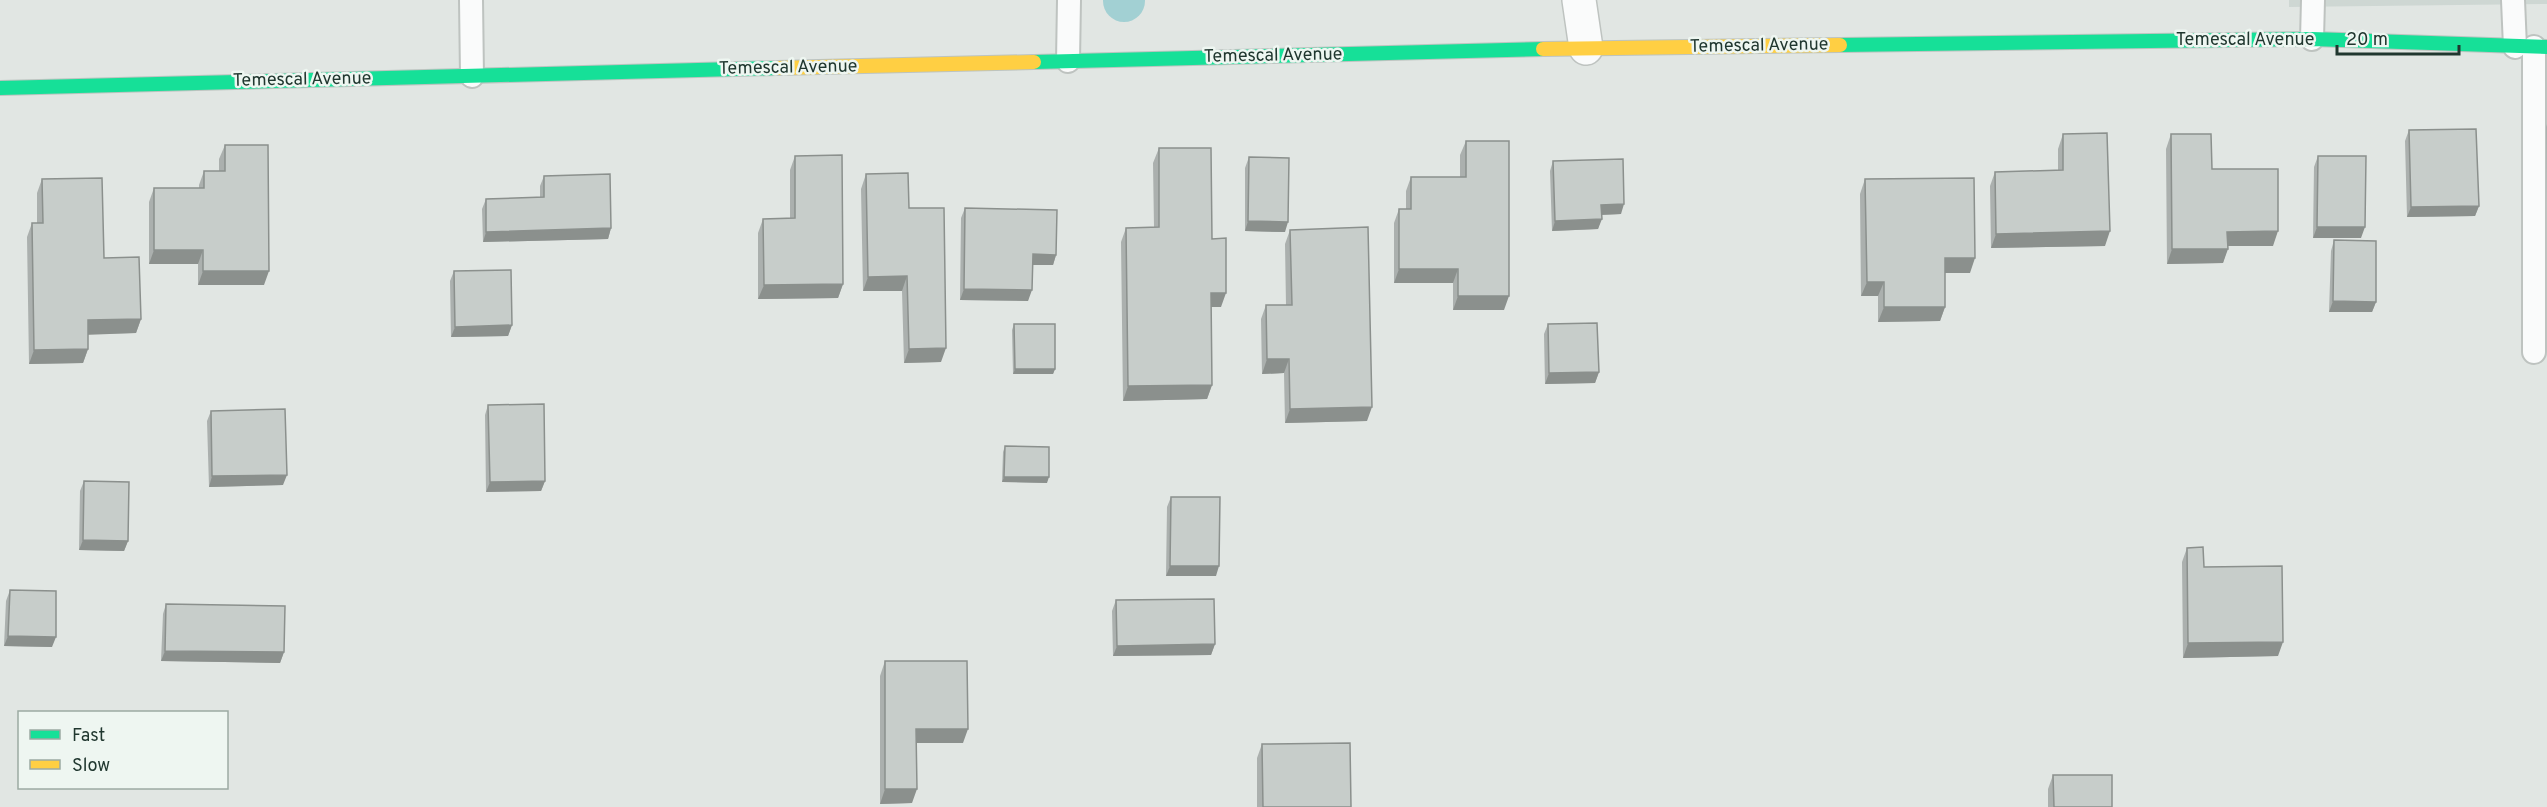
<svg xmlns="http://www.w3.org/2000/svg" width="2547" height="807" font-family="Overpass,sans-serif">
	<rect width="100%" height="100%" fill="#e1e6e3"/>
	<!-- built -->
	<path fill="#ced7d3" d="M 2289,0 L 2547,0 L 2547,4 L 2289,7 Z"/>
	<g fill="none" stroke-linecap="round" stroke-linejoin="round">
		<!-- canal -->
		<path stroke="#a2d0d3" stroke-width="42" d="M 1124,0 L 1124,1"/>
		<!-- lane casing -->
		<g stroke="#bec3c0" stroke-width="26">
			<path id="lane" d="M 471,0 L 472,76
				M 2513,0 L 2515,47
				M 2312,39 L 2313,0
				M 2534,47 L 2534,352
				M 1068,61 L 1069,0"/>
		</g>
		<!-- street casing -->
		<g stroke="#bec3c0" stroke-width="36">
			<path id="street" d="M 1579,0 L 1586,48"/>
		</g>
		<!-- fast casing -->
		<g stroke="#bdc4c0" stroke-width="16">
			<path id="fast" d="M 1840,45 L 2312,39 L 2547,47
				M 1034,62 L 1543,49
				M 0,88 L 777,68"/>
		</g>
		<!-- slow casing -->
		<g stroke="#bdc4c0" stroke-width="16">
			<path id="slow" d="M 1543,49 L 1840,45
				M 777,68 L 1034,62"/>
		</g>
		<!-- lane -->
		<use href="#lane" stroke="#fafbfb" stroke-width="22"/>
		<!-- street -->
		<use href="#street" stroke="#fafbfb" stroke-width="33"/>
		<!-- fast -->
		<use href="#fast" stroke="#16e098" stroke-width="14"/>
		<!-- slow -->
		<use href="#slow" stroke="#ffcf43" stroke-width="14"/>
	</g>
	<!-- wall -->
	<path fill="#abb0ae" d="M 2547,124 L 2547,204 L 2546,127 Z
		M 2409,130 L 2479,206 L 2475,216 L 2407,217 L 2405,141 Z
		M 2063,134 L 2105,246 L 1991,248 L 1990,186 L 1995,172 L 2058,171 L 2058,149 Z
		M 2171,134 L 2212,169 L 2273,246 L 2228,246 L 2223,263 L 2167,264 L 2166,149 Z
		M 1466,141 L 1504,310 L 1453,310 L 1453,283 L 1394,283 L 1394,223 L 1399,209 L 1406,209 L 1406,191 L 1411,177 L 1460,177 L 1460,155 Z
		M 225,145 L 264,285 L 198,285 L 198,264 L 149,264 L 149,202 L 154,188 L 199,188 L 199,185 L 204,171 L 219,171 L 219,159 Z
		M 1159,148 L 1212,239 L 1221,307 L 1211,307 L 1212,385 L 1207,399 L 1123,401 L 1121,242 L 1126,228 L 1154,227 L 1153,163 Z
		M 795,156 L 843,284 L 838,298 L 758,299 L 758,233 L 763,219 L 790,218 L 790,170 Z
		M 2318,156 L 2361,238 L 2313,238 L 2314,167 Z
		M 1249,157 L 1285,232 L 1245,231 L 1245,168 Z
		M 1553,161 L 1621,214 L 1602,215 L 1598,229 L 1552,231 L 1550,171 Z
		M 866,174 L 909,208 L 941,362 L 904,363 L 902,291 L 863,291 L 861,189 Z
		M 544,176 L 611,228 L 608,239 L 483,242 L 482,209 L 486,199 L 540,197 L 540,186 Z
		M 42,179 L 104,258 L 141,319 L 136,333 L 88,334 L 88,349 L 83,363 L 29,364 L 27,237 L 32,223 L 37,223 L 37,193 Z
		M 1865,179 L 1970,273 L 1945,273 L 1945,307 L 1940,321 L 1878,322 L 1878,296 L 1861,296 L 1860,194 Z
		M 965,208 L 1056,255 L 1053,265 L 1033,265 L 1028,301 L 960,300 L 961,218 Z
		M 1290,230 L 1367,421 L 1285,423 L 1284,373 L 1262,374 L 1261,319 L 1266,305 L 1286,305 L 1285,244 Z
		M 2334,240 L 2376,302 L 2372,312 L 2329,312 L 2331,251 Z
		M 454,271 L 512,325 L 508,336 L 451,337 L 450,281 Z
		M 1014,324 L 1055,369 L 1053,374 L 1013,374 L 1012,330 Z
		M 1548,324 L 1599,372 L 1595,383 L 1545,384 L 1544,334 Z
		M 488,405 L 545,481 L 541,491 L 486,492 L 485,415 Z
		M 211,411 L 283,485 L 209,487 L 207,421 Z
		M 1005,446 L 1047,483 L 1002,482 L 1003,452 Z
		M 84,481 L 128,541 L 124,551 L 79,550 L 80,491 Z
		M 1171,497 L 1216,576 L 1166,576 L 1167,507 Z
		M 2187,548 L 2278,656 L 2183,658 L 2182,562 Z
		M 10,590 L 52,647 L 4,646 L 6,601 Z
		M 1116,600 L 1215,644 L 1211,655 L 1113,656 L 1112,611 Z
		M 166,604 L 284,652 L 280,663 L 161,661 L 163,614 Z
		M 885,661 L 963,743 L 917,743 L 912,803 L 880,804 L 880,676 Z
		M 1262,744 L 1351,807 L 1257,807 L 1257,758 Z
		M 2053,775 L 2112,807 L 2048,807 L 2048,789 Z"/>
	<!-- shaded-wall -->
	<path fill="#8b908d" d="M 1624,204 L 1621,214 L 1598,215 L 1601,205 Z
		M 2479,206 L 2475,216 L 2407,217 L 2411,207 Z
		M 1602,219 L 1598,229 L 1552,231 L 1555,221 Z
		M 1248,221 L 1288,222 L 1285,232 L 1245,231 Z
		M 2317,227 L 2365,227 L 2361,238 L 2313,238 Z
		M 611,228 L 608,239 L 483,242 L 486,232 Z
		M 2110,231 L 2105,246 L 1991,248 L 1996,234 Z
		M 2278,231 L 2273,246 L 2222,246 L 2227,232 Z
		M 2172,249 L 2228,249 L 2223,263 L 2167,264 Z
		M 154,250 L 203,250 L 198,264 L 149,264 Z
		M 1033,254 L 1056,255 L 1053,265 L 1029,265 Z
		M 1945,258 L 1975,258 L 1970,273 L 1940,273 Z
		M 1399,269 L 1458,269 L 1453,283 L 1394,283 Z
		M 203,271 L 269,271 L 264,285 L 198,285 Z
		M 907,276 L 902,291 L 863,291 L 868,277 Z
		M 1867,282 L 1884,282 L 1878,296 L 1861,296 Z
		M 843,284 L 838,298 L 758,299 L 764,285 Z
		M 964,289 L 1032,290 L 1028,301 L 960,300 Z
		M 1211,293 L 1226,293 L 1221,307 L 1205,307 Z
		M 1458,296 L 1509,296 L 1504,310 L 1453,310 Z
		M 2333,301 L 2376,302 L 2372,312 L 2329,312 Z
		M 1884,307 L 1945,307 L 1940,321 L 1878,322 Z
		M 141,319 L 136,333 L 83,335 L 88,320 Z
		M 512,325 L 508,336 L 451,337 L 455,327 Z
		M 946,348 L 941,362 L 904,363 L 909,349 Z
		M 88,349 L 83,363 L 29,364 L 34,350 Z
		M 1267,359 L 1289,359 L 1284,373 L 1262,374 Z
		M 1015,369 L 1055,369 L 1053,374 L 1013,374 Z
		M 1599,372 L 1595,383 L 1545,384 L 1549,373 Z
		M 1212,385 L 1207,399 L 1123,401 L 1128,386 Z
		M 1372,407 L 1367,421 L 1285,423 L 1290,409 Z
		M 287,475 L 283,485 L 209,487 L 212,476 Z
		M 1004,477 L 1049,477 L 1047,483 L 1002,482 Z
		M 545,481 L 541,491 L 486,492 L 490,482 Z
		M 83,540 L 128,541 L 124,551 L 79,550 Z
		M 1170,566 L 1219,566 L 1216,576 L 1166,576 Z
		M 8,636 L 56,637 L 52,647 L 4,646 Z
		M 2283,642 L 2278,656 L 2183,658 L 2188,643 Z
		M 1215,644 L 1211,655 L 1113,656 L 1117,646 Z
		M 165,651 L 284,652 L 280,663 L 161,661 Z
		M 916,729 L 968,729 L 963,743 L 911,743 Z
		M 885,789 L 917,789 L 912,803 L 880,804 Z"/>
	<!-- building -->
	<path fill="#c7cdca" stroke="#8b908d" stroke-width="1.5" d="M 2476,129 L 2479,206 L 2411,207 L 2409,130 Z
		M 2107,133 L 2110,231 L 1996,234 L 1995,172 L 2063,170 L 2063,134 Z
		M 2171,134 L 2211,134 L 2212,169 L 2278,169 L 2278,231 L 2227,232 L 2228,249 L 2172,249 Z
		M 1466,141 L 1509,141 L 1509,296 L 1458,296 L 1458,269 L 1399,269 L 1399,209 L 1411,209 L 1411,177 L 1466,177 Z
		M 225,145 L 268,145 L 269,271 L 203,271 L 203,250 L 154,250 L 154,188 L 204,188 L 204,171 L 225,171 Z
		M 1159,148 L 1211,148 L 1212,239 L 1226,238 L 1226,293 L 1211,293 L 1212,385 L 1128,386 L 1126,228 L 1159,227 Z
		M 842,155 L 843,284 L 764,285 L 763,219 L 795,218 L 795,156 Z
		M 2318,156 L 2366,156 L 2365,227 L 2317,227 Z
		M 1249,157 L 1289,158 L 1288,222 L 1248,221 Z
		M 1623,159 L 1624,204 L 1601,205 L 1602,219 L 1555,221 L 1553,161 Z
		M 908,173 L 909,208 L 944,208 L 946,348 L 909,349 L 907,276 L 868,277 L 866,174 Z
		M 610,174 L 611,228 L 486,232 L 486,199 L 544,197 L 544,176 Z
		M 102,178 L 104,258 L 139,257 L 141,319 L 88,320 L 88,349 L 34,350 L 32,223 L 43,223 L 42,179 Z
		M 1974,178 L 1975,258 L 1945,258 L 1945,307 L 1884,307 L 1884,282 L 1867,282 L 1865,179 Z
		M 965,208 L 1057,210 L 1056,255 L 1033,254 L 1032,290 L 964,289 Z
		M 1368,227 L 1372,407 L 1290,409 L 1289,359 L 1267,359 L 1266,305 L 1292,305 L 1290,230 Z
		M 2334,240 L 2376,241 L 2376,302 L 2333,301 Z
		M 511,270 L 512,325 L 455,327 L 454,271 Z
		M 1597,323 L 1599,372 L 1549,373 L 1548,324 Z
		M 1014,324 L 1055,324 L 1055,369 L 1015,369 Z
		M 544,404 L 545,481 L 490,482 L 488,405 Z
		M 285,409 L 287,475 L 212,476 L 211,411 Z
		M 1005,446 L 1049,447 L 1049,477 L 1004,477 Z
		M 84,481 L 129,482 L 128,541 L 83,540 Z
		M 1171,497 L 1220,497 L 1219,566 L 1170,566 Z
		M 2203,547 L 2204,567 L 2282,566 L 2283,642 L 2188,643 L 2187,548 Z
		M 10,590 L 56,591 L 56,637 L 8,636 Z
		M 1214,599 L 1215,644 L 1117,646 L 1116,600 Z
		M 166,604 L 285,606 L 284,652 L 165,651 Z
		M 885,661 L 967,661 L 968,729 L 916,729 L 917,789 L 885,789 Z
		M 1350,743 L 1351,807 L 1263,807 L 1262,744 Z
		M 2053,775 L 2112,775 L 2112,807 L 2054,807 Z"/>
	<g text-anchor="middle" dominant-baseline="central" stroke-width="5" stroke-linejoin="round" paint-order="stroke">
		<!-- street labels -->
		<g font-size="18" fill="#20372f" stroke="#eef6f1">
			<text x="2245" y="40">Temescal Avenue</text>
			<text transform="translate(1759 46) rotate(-1)">Temescal Avenue</text>
			<text transform="translate(1273 56) rotate(-1)">Temescal Avenue</text>
			<text transform="translate(788 68) rotate(-1)">Temescal Avenue</text>
			<text transform="translate(302 80) rotate(-1)">Temescal Avenue</text>
		</g>
	</g>
	<!-- legend -->
	<rect x="18" y="711" width="210" height="78" fill="#eef6f1" stroke="#9caaa3" stroke-width="1.5"/>
	<rect x="30" y="730" width="30" height="9" fill="#16e098" stroke="#9caaa3" stroke-width="1.5"/>
	<text x="72" y="741" font-size="18" fill="#20372f">Fast</text>
	<rect x="30" y="760" width="30" height="9" fill="#ffcf43" stroke="#9caaa3" stroke-width="1.5"/>
	<text x="72" y="771" font-size="18" fill="#20372f">Slow</text>
	<!-- scale -->
	<path d="M2337 45v9h122v-9" fill="none" stroke="#20372f" stroke-width="3"/>
	<text x="2346" y="45" font-size="18" fill="#20372f" stroke="#eef6f1" stroke-width="4.5" paint-order="stroke">20 m</text>
</svg>
